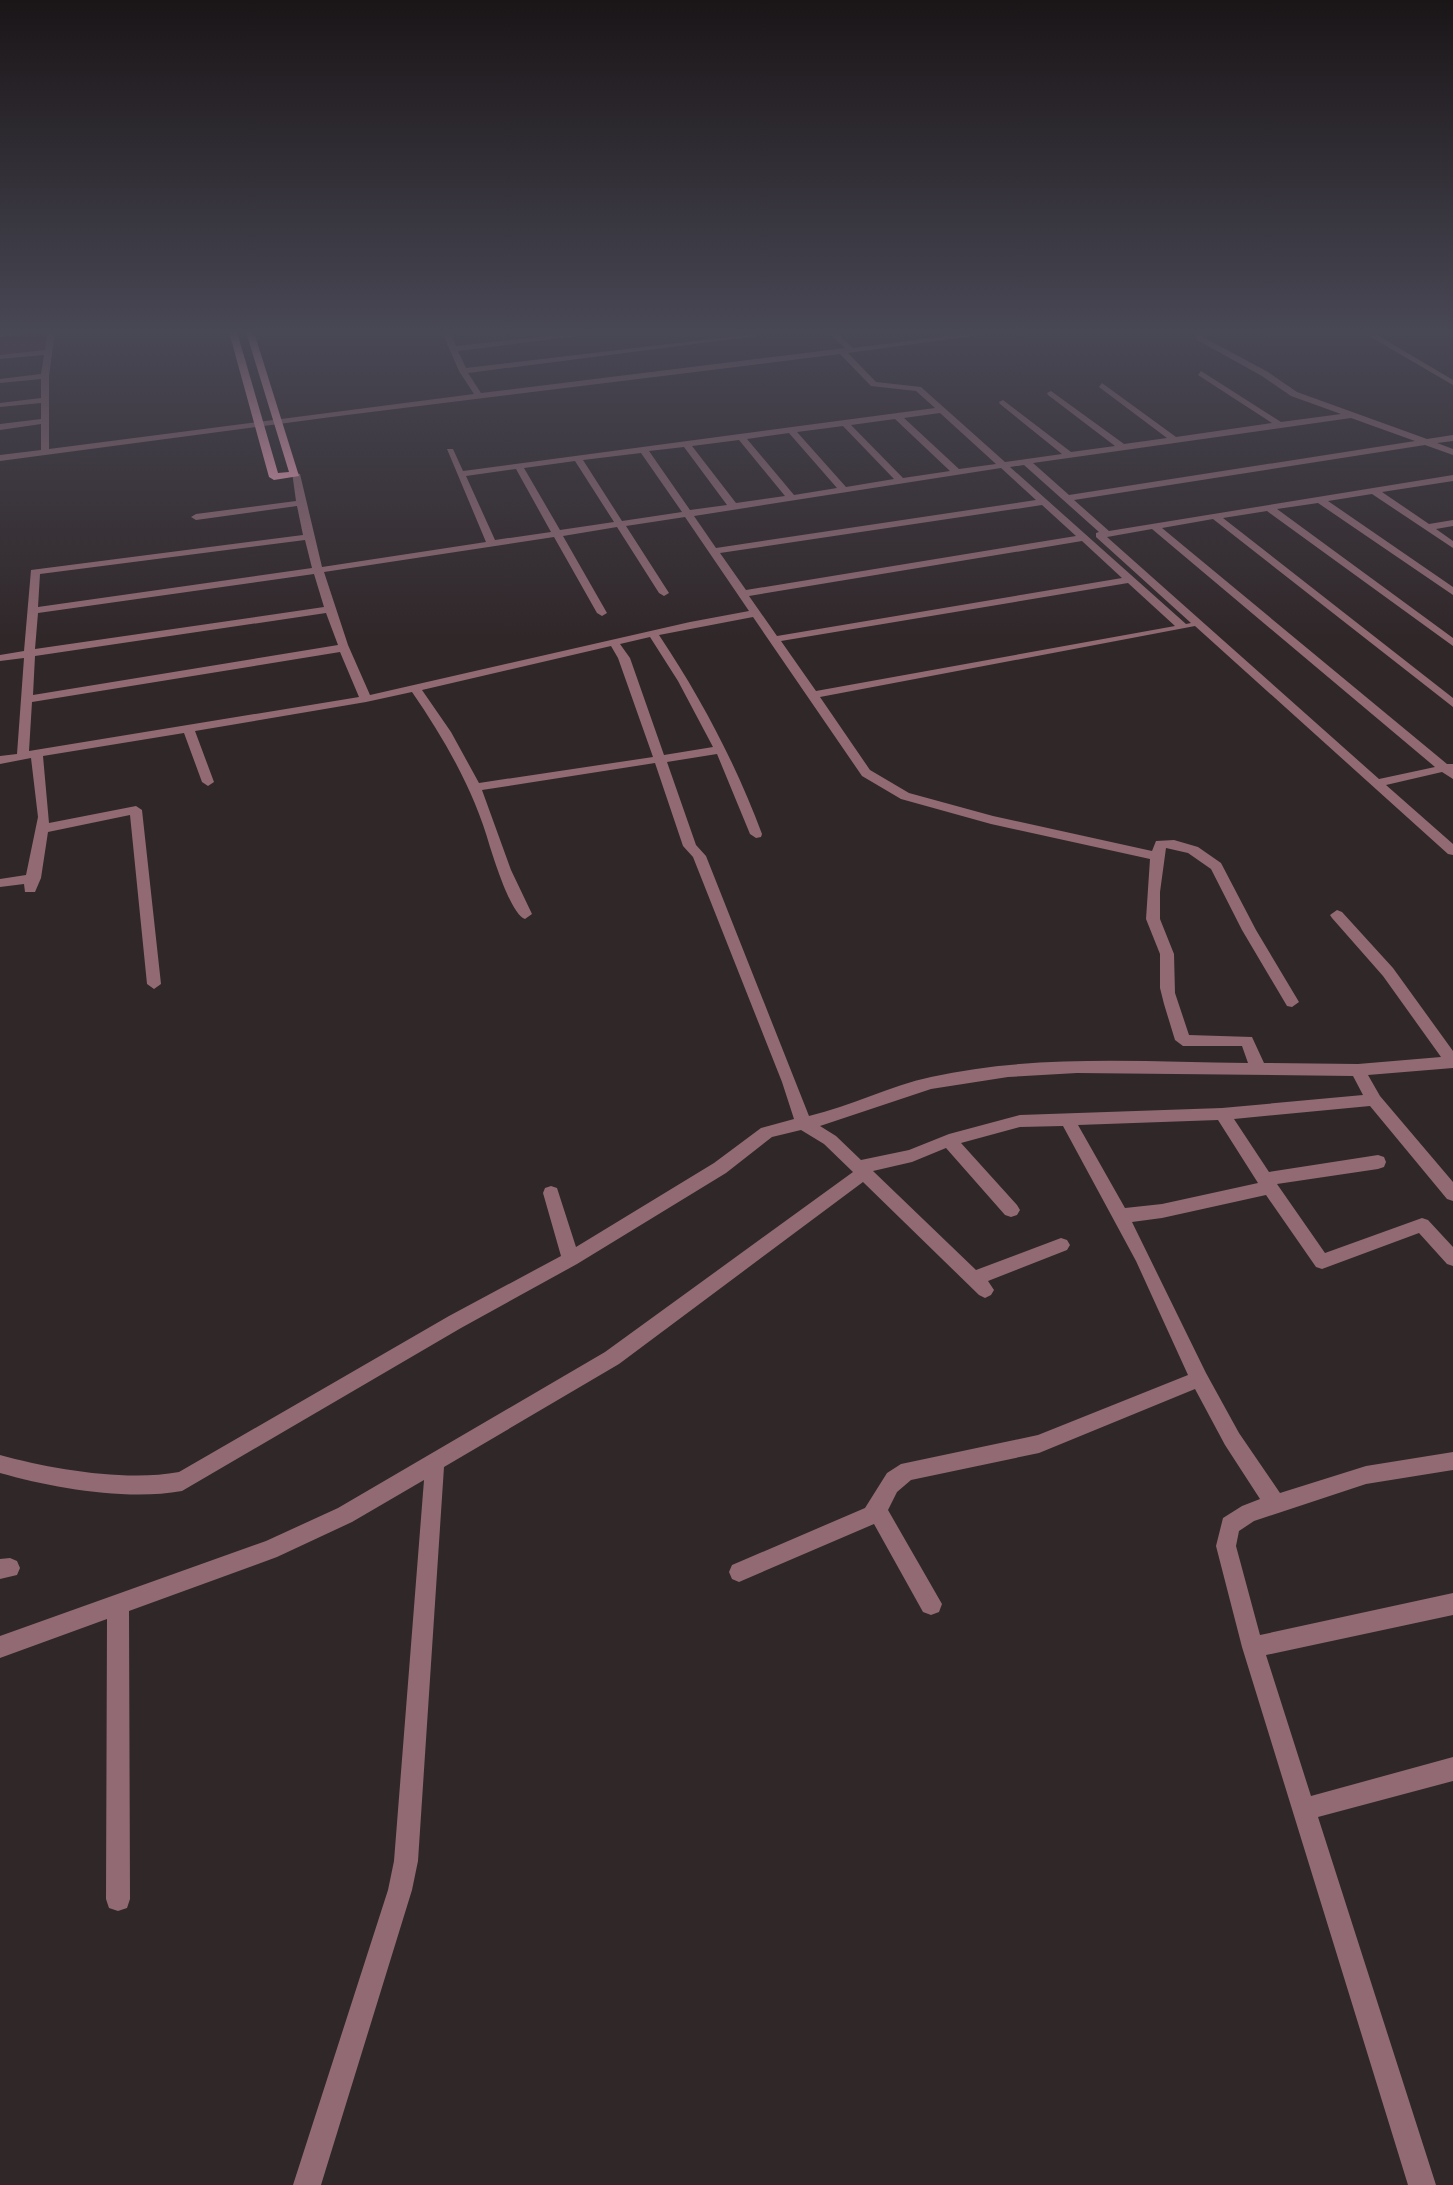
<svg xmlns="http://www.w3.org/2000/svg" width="1453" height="2185" font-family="Ubuntu,sans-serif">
	<rect width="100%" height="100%" fill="#302729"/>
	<!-- green -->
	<path fill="#6c233c" d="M 29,332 L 51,332 L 49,352 L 0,357 L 0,335 Z"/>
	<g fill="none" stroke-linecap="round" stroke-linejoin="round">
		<!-- minor -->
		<path fill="#916a73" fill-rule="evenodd" d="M 33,332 L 29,334 L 0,337 L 0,333 Z
			M 47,332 L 55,332 L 49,376 L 49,449 L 474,394 L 459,371 L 442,332 L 450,332 L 456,346 L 583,332 L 608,332 L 458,351 L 466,368 L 753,334 L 757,336 L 468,373 L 481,393 L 845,348 L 828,332 L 836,332 L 853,348 L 979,332 L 1002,332 L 848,353 L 876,382 L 921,387 L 1005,462 L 1062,454 L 1000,404 L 999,402 L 1003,400 L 1071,452 L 1115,446 L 1048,395 L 1047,393 L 1051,391 L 1124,444 L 1167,438 L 1099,387 L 1102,383 L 1176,437 L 1272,423 L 1198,375 L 1201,371 L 1281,422 L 1341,414 L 1291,396 L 1262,376 L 1197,340 L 1193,332 L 1201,332 L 1203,337 L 1268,372 L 1297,392 L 1427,439 L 1453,435 L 1453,441 L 1437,443 L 1453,449 L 1453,455 L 1425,445 L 1074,500 L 1109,531 L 1453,475 L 1453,481 L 1382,492 L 1429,524 L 1453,520 L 1453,526 L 1436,529 L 1453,541 L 1453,548 L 1372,494 L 1328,501 L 1453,587 L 1453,595 L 1318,503 L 1277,509 L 1453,638 L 1453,646 L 1267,511 L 1223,518 L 1453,698 L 1453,707 L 1213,519 L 1162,528 L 1447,764 L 1453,764 L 1453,779 L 1442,772 L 1386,785 L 1453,844 L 1453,855 L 1448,854 L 1195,626 L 820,697 L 870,770 L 909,793 L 993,816 L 1152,851 L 1156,841 L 1174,840 L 1198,847 L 1221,863 L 1256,930 L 1299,1002 L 1292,1007 L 1287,1006 L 1242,930 L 1211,869 L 1188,853 L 1166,848 L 1160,892 L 1160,919 L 1174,954 L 1175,993 L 1189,1035 L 1252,1037 L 1264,1063 L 1358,1064 L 1441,1057 L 1383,976 L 1332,918 L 1330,915 L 1337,910 L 1342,912 L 1393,968 L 1453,1051 L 1453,1068 L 1368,1075 L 1380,1096 L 1453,1182 L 1453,1201 L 1447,1199 L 1370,1106 L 1234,1119 L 1269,1172 L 1378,1155 L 1384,1157 L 1386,1162 L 1384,1167 L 1378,1169 L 1277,1184 L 1325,1253 L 1422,1218 L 1428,1220 L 1453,1247 L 1453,1266 L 1447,1264 L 1419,1233 L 1322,1269 L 1316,1267 L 1266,1195 L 1162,1218 L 1132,1222 L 1206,1373 L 1239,1433 L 1280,1493 L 1366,1466 L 1453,1452 L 1453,1470 L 1366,1484 L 1254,1521 L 1239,1531 L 1236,1546 L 1260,1635 L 1453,1593 L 1453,1615 L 1266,1655 L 1311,1796 L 1453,1757 L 1453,1781 L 1318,1817 L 1436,2185 L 1408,2185 L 1242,1647 L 1216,1546 L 1223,1518 L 1242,1506 L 1260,1499 L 1225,1445 L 1195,1389 L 1039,1453 L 911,1480 L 897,1492 L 888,1510 L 942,1604 L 939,1612 L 931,1615 L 923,1612 L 874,1524 L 739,1582 L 732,1579 L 729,1572 L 732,1565 L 865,1508 L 887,1473 L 901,1464 L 1038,1435 L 1188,1375 L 1136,1261 L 1063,1126 L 1020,1127 L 961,1143 L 1017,1205 L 1020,1210 L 1017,1215 L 1011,1217 L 1005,1215 L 946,1148 L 912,1162 L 873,1171 L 976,1270 L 1061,1238 L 1067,1240 L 1070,1245 L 1067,1250 L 988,1281 L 994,1290 L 991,1295 L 985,1298 L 979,1295 L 863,1182 L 619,1364 L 444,1467 L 418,1861 L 412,1890 L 321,2185 L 293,2185 L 388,1890 L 394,1861 L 424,1480 L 352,1522 L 277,1557 L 129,1611 L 130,1899 L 127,1908 L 118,1911 L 109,1908 L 106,1899 L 107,1619 L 0,1658 L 0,1636 L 266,1541 L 338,1508 L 605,1352 L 853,1172 L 824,1144 L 801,1130 L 772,1137 L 726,1173 L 577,1264 L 461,1328 L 182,1491 C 127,1501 53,1488 0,1473 L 0,1455 C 51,1469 126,1482 179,1472 L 449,1316 L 561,1256 L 543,1193 L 545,1188 L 551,1186 L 557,1188 L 576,1247 L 714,1163 L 761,1128 L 794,1119 L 782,1082 L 693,857 L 683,846 L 655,763 L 482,790 L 511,870 L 532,914 L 525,919 C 511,914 495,862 490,847 C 474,790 445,740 412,692 L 366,702 L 195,731 L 214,782 L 208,786 L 202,782 L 184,733 L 43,756 L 49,823 L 136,806 L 142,810 L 161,984 L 154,989 L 147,984 L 130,815 L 48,832 L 41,878 L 35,892 L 25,892 L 24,884 L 0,887 L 0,879 L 26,875 L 38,817 L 31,758 L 0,764 L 0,756 L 17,754 L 24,658 L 0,661 L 0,655 L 24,651 L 31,570 L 303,535 L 297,506 L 196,520 L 191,517 L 196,514 L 296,501 L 292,472 L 300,474 L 322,567 L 486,542 L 447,449 L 453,449 L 463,471 L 935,408 L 916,391 L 871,386 L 840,354 L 339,416 L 0,461 L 0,455 L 41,450 L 41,424 L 0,430 L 0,424 L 41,419 L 41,403 L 0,407 L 0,403 L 41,398 L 41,379 L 0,383 L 0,379 L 41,374 L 44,355 L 0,359 L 0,355 L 45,350 ZM 940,413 L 996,464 L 959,469 L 904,418 ZM 1351,418 L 1415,441 L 1069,495 L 1033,463 ZM 895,419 L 950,471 L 903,478 L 851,425 ZM 843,426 L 894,479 L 846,487 L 797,432 ZM 789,433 L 837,488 L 794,495 L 747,439 ZM 739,440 L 785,496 L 736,503 L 692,446 ZM 684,447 L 727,505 L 690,510 L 649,451 ZM 641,453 L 682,512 L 622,521 L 583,460 ZM 575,461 L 614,522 L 560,530 L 524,468 ZM 1024,465 L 1099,532 L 1096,533 L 1096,537 L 1191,623 L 1186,624 L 1010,467 ZM 1001,468 L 1036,500 L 716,548 L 694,516 ZM 516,469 L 551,532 L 495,540 L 466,476 ZM 1042,505 L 1076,536 L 746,590 L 720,553 ZM 685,517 L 749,611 L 690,622 L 370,695 L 348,645 L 324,572 L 554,537 L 597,613 L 602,616 L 607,613 L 563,536 L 617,527 L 659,593 L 664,596 L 669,593 L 626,526 ZM 1152,529 L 1435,767 L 1379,779 L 1107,537 ZM 305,540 L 312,568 L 38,607 L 40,574 ZM 1082,541 L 1122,578 L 777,636 L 749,596 ZM 314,574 L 324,607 L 35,649 L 38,613 ZM 1128,583 L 1175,626 L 816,691 L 781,641 ZM 326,613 L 338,645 L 33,695 L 35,656 ZM 753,617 L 862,776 L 901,799 L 991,824 L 1150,859 L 1146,919 L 1160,954 L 1160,988 L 1164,1004 L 1175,1040 L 1183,1046 L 1242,1046 L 1248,1063 C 1143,1062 1034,1054 931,1077 C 889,1086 851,1106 809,1116 L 706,856 L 696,845 L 667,762 L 717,754 L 750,834 L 756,838 L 761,837 L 762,834 C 736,764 701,698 659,635 ZM 650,637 L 678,681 L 713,747 L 664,755 L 630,658 L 620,644 ZM 611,646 L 618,658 L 653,757 L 479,783 L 451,732 L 422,690 ZM 340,652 L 359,697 L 29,751 L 32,702 ZM 1077,1073 L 1353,1076 L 1363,1095 L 1222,1108 L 1020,1115 L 949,1134 L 909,1150 L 861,1160 L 836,1136 L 820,1126 L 931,1089 L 1008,1077 ZM 1218,1120 L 1258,1183 L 1162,1204 L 1125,1208 L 1078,1125 Z
			M 1362,332 L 1372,332 L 1453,380 L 1453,385 Z
			M 10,1558 L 17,1561 L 20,1568 L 17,1575 L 0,1579 L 0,1559 Z"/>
		<!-- major -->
		<path fill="#f9a8bd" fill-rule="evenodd" d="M 229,332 L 237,332 L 278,473 L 289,472 L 246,332 L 254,332 L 299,476 L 274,480 L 269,477 Z"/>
	</g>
	<!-- sky -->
	<linearGradient id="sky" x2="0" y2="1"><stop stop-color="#1a1517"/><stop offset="0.52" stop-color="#484754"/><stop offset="1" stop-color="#484754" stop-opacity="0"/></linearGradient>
	<rect width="1453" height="638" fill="url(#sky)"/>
</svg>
